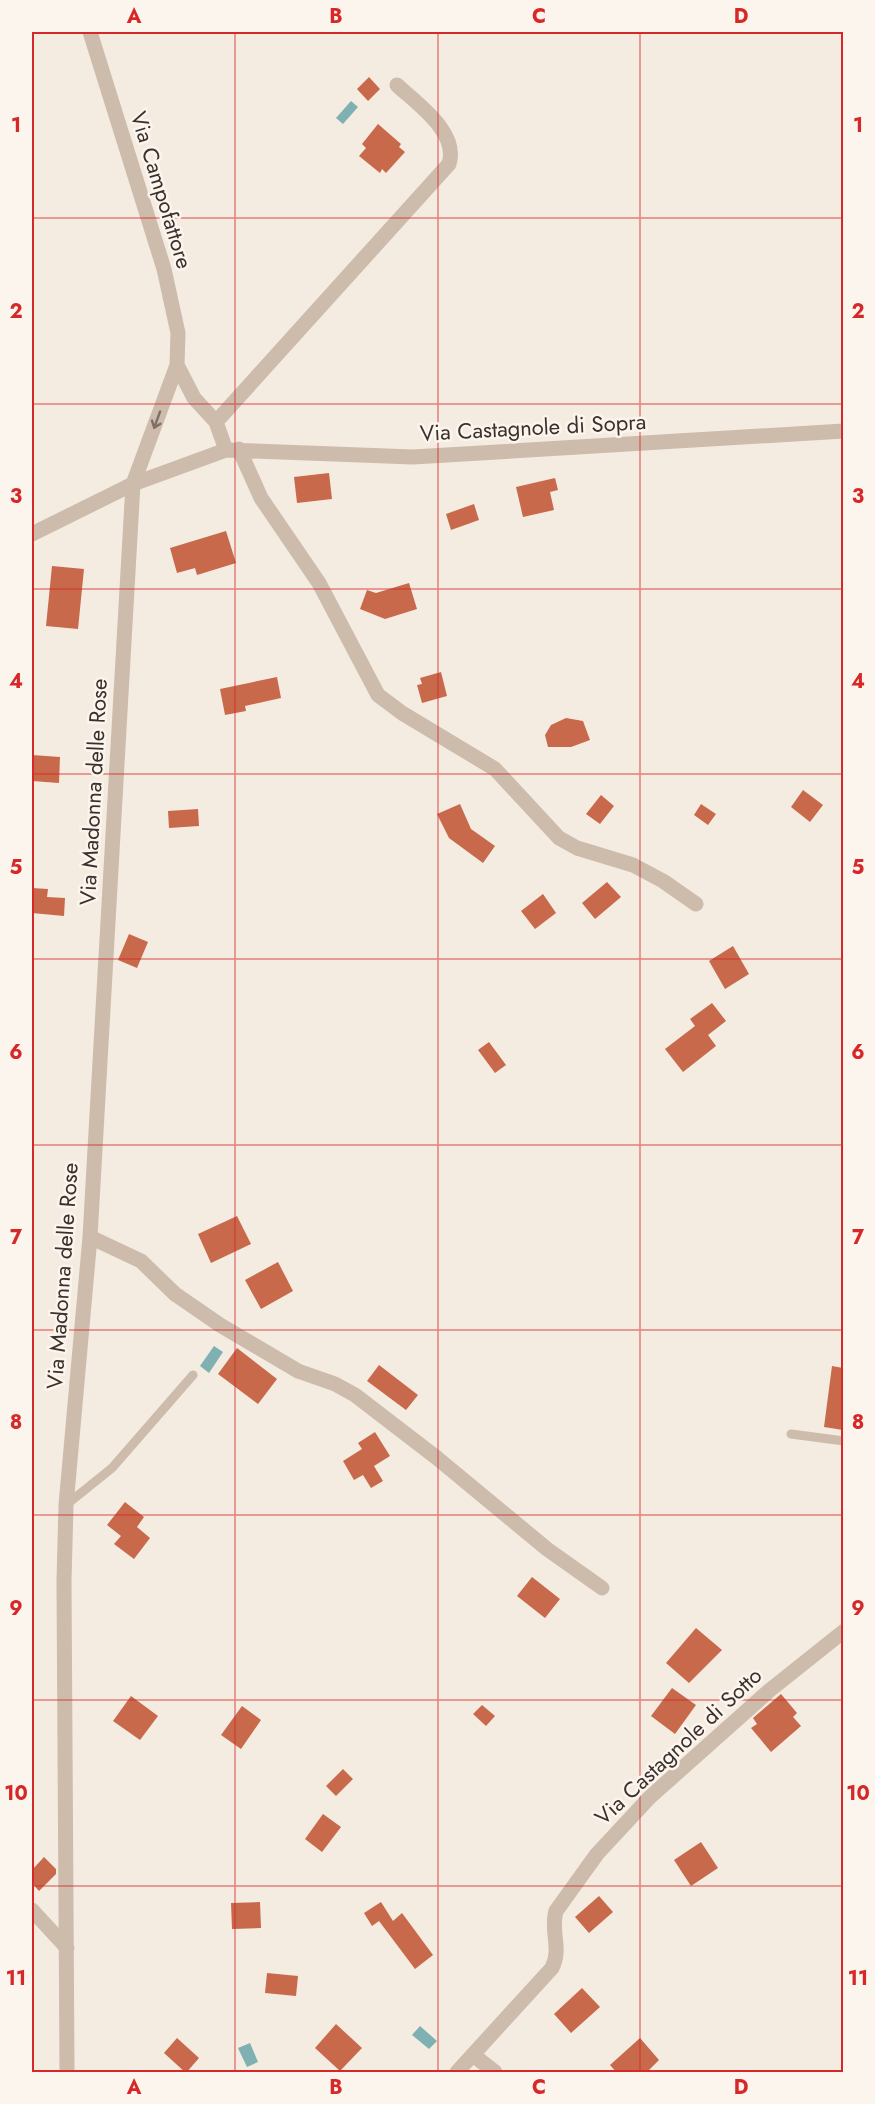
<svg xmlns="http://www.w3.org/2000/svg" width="875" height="2104" font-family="Jost,sans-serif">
	<rect width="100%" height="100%" fill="#f4ebe1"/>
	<!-- water -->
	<path fill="#7fb0b2" d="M 351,101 L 358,107 L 343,124 L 336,118 Z
		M 214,1346 L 223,1352 L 209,1373 L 200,1366 Z
		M 420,2026 L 437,2041 L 429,2049 L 412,2035 Z
		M 250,2043 L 258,2062 L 247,2067 L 238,2048 Z"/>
	<!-- building -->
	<path fill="#c8694b" d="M 369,77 L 380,89 L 368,101 L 357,89 Z
		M 378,124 L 401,144 L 399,147 L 405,152 L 386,173 L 382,169 L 380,173 L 359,156 L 366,148 L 362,144 Z
		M 329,473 L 332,499 L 297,503 L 294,477 Z
		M 555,478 L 558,490 L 550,492 L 554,510 L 523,517 L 516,487 Z
		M 474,504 L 479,520 L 451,530 L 446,514 Z
		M 226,531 L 236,563 L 197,575 L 195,568 L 177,573 L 170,548 Z
		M 52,566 L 84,569 L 78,629 L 46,626 Z
		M 409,583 L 417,609 L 385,619 L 360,609 L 367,590 L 376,593 Z
		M 441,672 L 447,696 L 422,703 L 417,685 L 422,684 L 420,678 Z
		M 277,677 L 281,698 L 245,706 L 246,711 L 225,715 L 220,689 Z
		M 566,718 L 583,721 L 590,740 L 571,747 L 548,747 L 545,735 L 551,725 Z
		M 32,755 L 60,757 L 59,783 L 32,781 Z
		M 803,790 L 823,805 L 810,822 L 791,807 Z
		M 601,795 L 614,806 L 600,824 L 586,814 Z
		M 460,804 L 471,829 L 495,846 L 483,863 L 449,838 L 437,814 Z
		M 701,804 L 716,814 L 708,825 L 694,815 Z
		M 198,809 L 199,826 L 169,828 L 168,811 Z
		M 607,882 L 621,897 L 595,919 L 582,903 Z
		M 32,888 L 48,889 L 47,897 L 65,898 L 64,916 L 32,913 Z
		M 543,894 L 556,913 L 535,929 L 521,911 Z
		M 129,934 L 148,942 L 137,968 L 118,960 Z
		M 733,946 L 749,974 L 725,989 L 709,961 Z
		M 712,1003 L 726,1021 L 708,1035 L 716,1046 L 683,1072 L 665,1049 L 695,1026 L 690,1019 Z
		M 489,1042 L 506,1065 L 495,1073 L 478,1050 Z
		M 237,1216 L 251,1244 L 211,1263 L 198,1234 Z
		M 278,1262 L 293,1291 L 261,1309 L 245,1280 Z
		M 237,1348 L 277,1379 L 258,1404 L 218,1374 Z
		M 379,1365 L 418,1395 L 406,1410 L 367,1381 Z
		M 832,1366 L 843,1368 L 843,1430 L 824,1427 Z
		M 375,1432 L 390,1456 L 374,1466 L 383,1481 L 371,1488 L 363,1475 L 354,1480 L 343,1461 L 362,1449 L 358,1443 Z
		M 125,1502 L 144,1517 L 137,1527 L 150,1538 L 134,1559 L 114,1544 L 121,1536 L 107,1525 Z
		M 532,1577 L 560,1599 L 545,1618 L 517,1596 Z
		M 696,1628 L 722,1650 L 689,1683 L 666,1663 Z
		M 672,1688 L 696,1705 L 675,1734 L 651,1716 Z
		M 781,1694 L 797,1713 L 793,1717 L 801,1726 L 771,1752 L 751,1728 L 757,1724 L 753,1718 Z
		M 131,1696 L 158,1716 L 140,1740 L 113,1721 Z
		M 482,1705 L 495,1716 L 486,1726 L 473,1714 Z
		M 242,1706 L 261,1720 L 241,1749 L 221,1735 Z
		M 343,1769 L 353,1779 L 336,1796 L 326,1786 Z
		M 323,1814 L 341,1827 L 322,1852 L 305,1839 Z
		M 701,1842 L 718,1868 L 691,1886 L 674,1860 Z
		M 44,1857 L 56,1869 L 56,1874 L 39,1891 L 32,1883 L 32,1870 Z
		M 599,1896 L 613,1912 L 589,1933 L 575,1917 Z
		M 260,1902 L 261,1928 L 232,1929 L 231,1903 Z
		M 381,1902 L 393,1921 L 402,1913 L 433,1955 L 415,1969 L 379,1921 L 372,1926 L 364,1913 Z
		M 267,1973 L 298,1976 L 296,1996 L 265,1993 Z
		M 582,1988 L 600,2007 L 571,2033 L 554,2014 Z
		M 336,2024 L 362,2048 L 340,2071 L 315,2048 Z
		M 177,2038 L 199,2058 L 186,2073 L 164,2053 Z
		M 640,2038 L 659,2060 L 646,2073 L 617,2073 L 610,2065 Z"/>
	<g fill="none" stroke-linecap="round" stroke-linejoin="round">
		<!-- lane -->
		<path stroke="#cdbbac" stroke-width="9" d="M 791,1434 L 844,1441
			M 66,1505 L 112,1468 L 193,1375"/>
		<!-- street -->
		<path stroke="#cdbbac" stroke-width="15" d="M 177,365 L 194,398 L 216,422 L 226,450
			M 216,422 L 449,164 C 459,132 417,104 397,85
			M 239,449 L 261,498 L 319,583 L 378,695 L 402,713 L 495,769 L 559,838 L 577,848 L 633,865 L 663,881 L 696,904
			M 32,534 L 133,484 L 226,450 L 413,457 L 844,431
			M 90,1237 L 141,1261 L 175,1294 L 220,1325 L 298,1371 L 335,1384 L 355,1395 L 437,1458 L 547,1549 L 602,1588
			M 32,1910 L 67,1948
			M 473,2055 L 495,2072
			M 67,2072 L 64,1581 L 66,1505 L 90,1237 L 133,484 L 177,365 L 178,333 L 164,269 L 90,32
			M 457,2072 L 552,1968 C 562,1948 550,1931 556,1911 L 597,1854 L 650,1797 L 770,1690 L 844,1631"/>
	</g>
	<!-- one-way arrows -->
	<defs><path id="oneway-shaft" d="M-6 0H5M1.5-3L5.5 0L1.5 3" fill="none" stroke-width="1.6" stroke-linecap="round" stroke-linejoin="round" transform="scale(1.5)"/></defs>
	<use stroke="#7d6f65" href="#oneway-shaft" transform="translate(157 420) rotate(110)"/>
	<!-- grid -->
	<path fill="none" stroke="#d62828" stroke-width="1.5" stroke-opacity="0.55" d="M 235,32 L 235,2072M 438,32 L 438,2072M 640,32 L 640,2072M 32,218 L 844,218M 32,404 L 844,404M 32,589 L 844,589M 32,774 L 844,774M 32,959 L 844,959M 32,1145 L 844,1145M 32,1330 L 844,1330M 32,1515 L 844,1515M 32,1700 L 844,1700M 32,1886 L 844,1886"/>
	<g text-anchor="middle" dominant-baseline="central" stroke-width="5" stroke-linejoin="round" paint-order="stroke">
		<!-- street labels -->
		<g font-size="22" fill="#3b302b" stroke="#fbf5ee">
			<text transform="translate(162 190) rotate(73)">Via Campofattore</text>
			<text transform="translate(533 427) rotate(-3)">Via Castagnole di Sopra</text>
			<text transform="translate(93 792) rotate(-87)">Via Madonna delle Rose</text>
			<text transform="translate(62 1276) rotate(-86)">Via Madonna delle Rose</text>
			<text transform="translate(678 1746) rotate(-43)">Via Castagnole di Sotto</text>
		</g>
	</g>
	<!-- border -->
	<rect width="875" height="2104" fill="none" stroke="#fbf5ee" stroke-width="66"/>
	<rect x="33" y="33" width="809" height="2038" fill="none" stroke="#d62828" stroke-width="2"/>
	<g font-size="20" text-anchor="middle" font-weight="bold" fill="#d62828">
		<text x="134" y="23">A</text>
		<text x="336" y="23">B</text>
		<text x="539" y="23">C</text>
		<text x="741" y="23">D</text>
		<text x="16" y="132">1</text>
		<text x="858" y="132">1</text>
		<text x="16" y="318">2</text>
		<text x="858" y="318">2</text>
		<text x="16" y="503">3</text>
		<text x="858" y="503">3</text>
		<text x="16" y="688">4</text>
		<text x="858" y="688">4</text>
		<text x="16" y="874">5</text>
		<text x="858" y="874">5</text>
		<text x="16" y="1059">6</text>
		<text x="858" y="1059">6</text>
		<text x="16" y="1244">7</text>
		<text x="858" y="1244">7</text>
		<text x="16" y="1429">8</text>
		<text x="858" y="1429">8</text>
		<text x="16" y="1615">9</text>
		<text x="858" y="1615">9</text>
		<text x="16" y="1800">10</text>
		<text x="858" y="1800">10</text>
		<text x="16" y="1985">11</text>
		<text x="858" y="1985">11</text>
		<text x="134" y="2094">A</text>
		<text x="336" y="2094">B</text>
		<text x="539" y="2094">C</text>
		<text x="741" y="2094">D</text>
	</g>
</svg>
